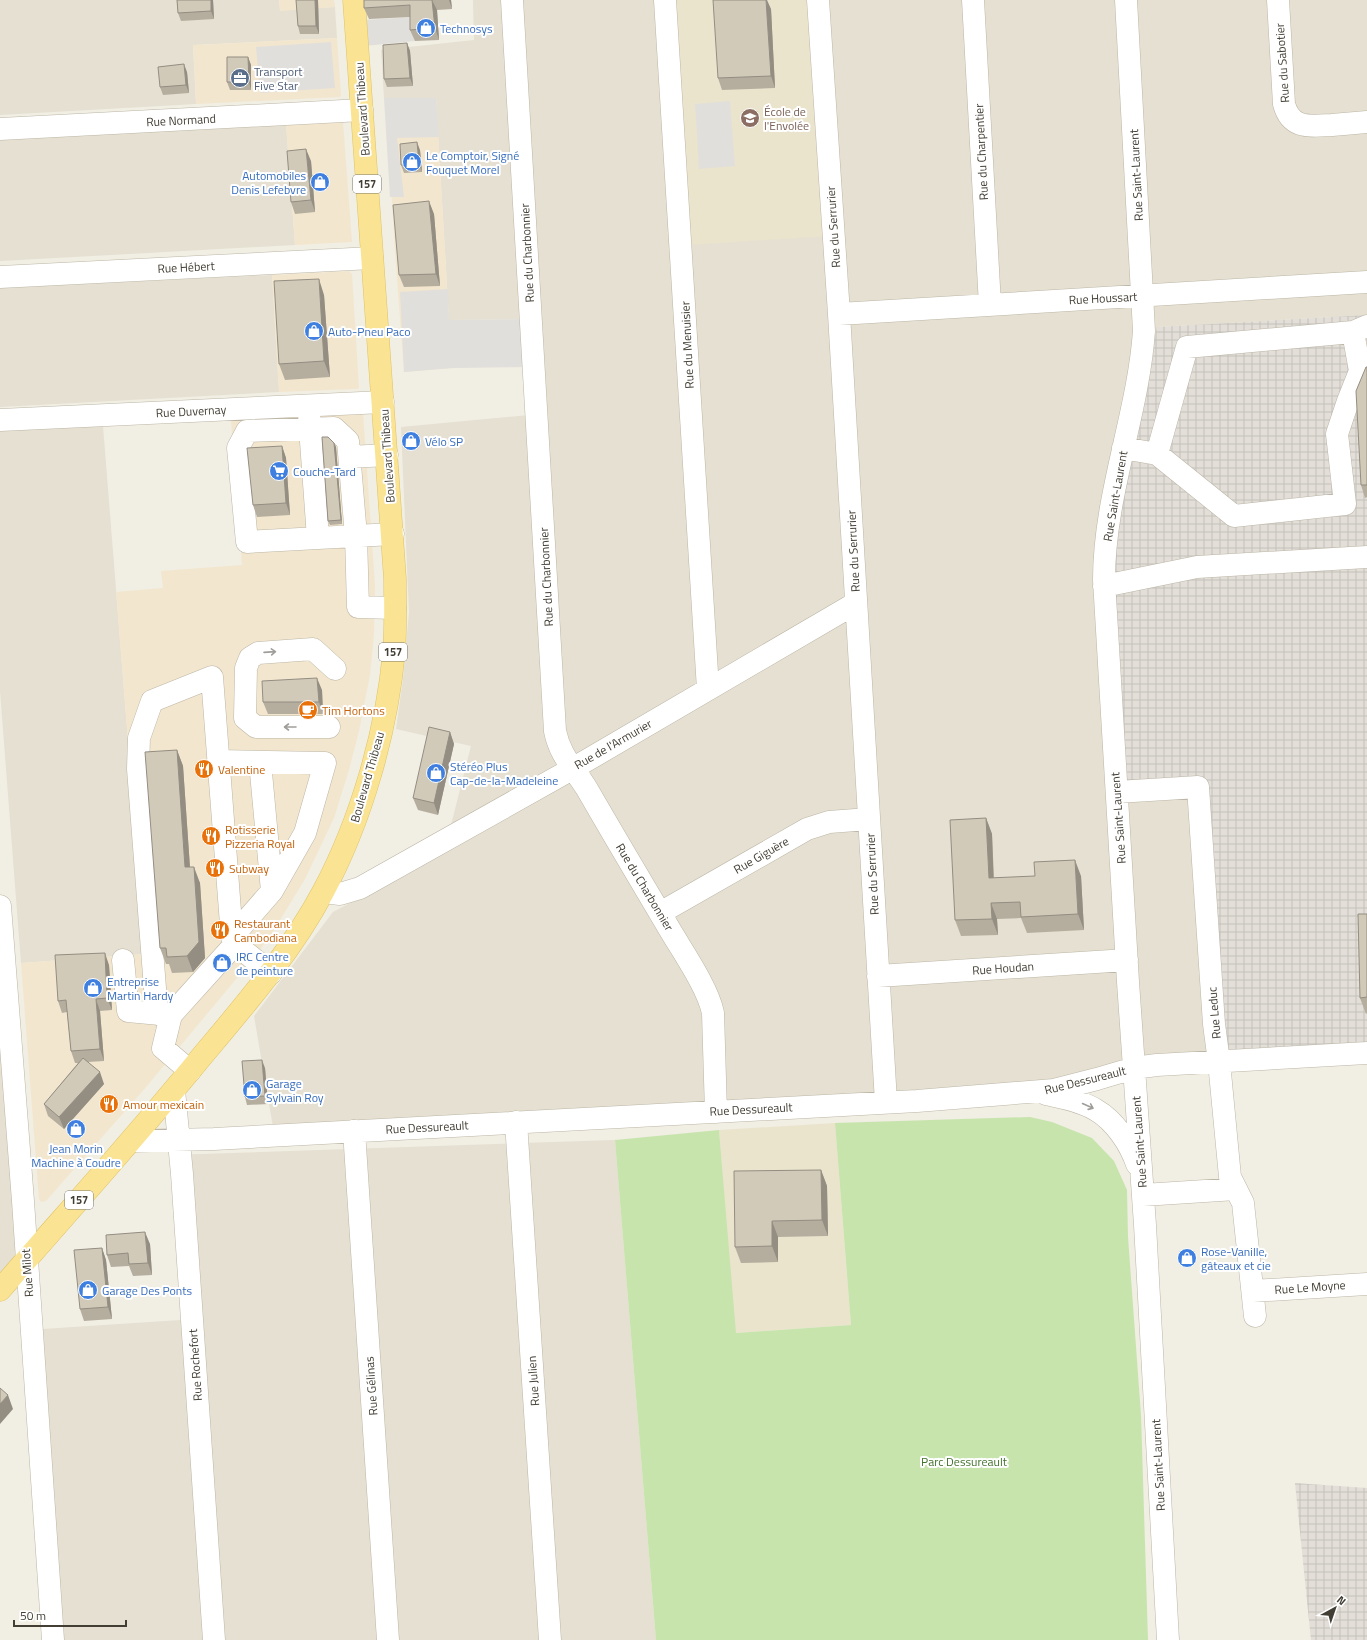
<svg xmlns="http://www.w3.org/2000/svg" width="1367" height="1640" font-family="'Titillium Web',sans-serif">
	<defs>
		<pattern id="industrial-grid" width="8" height="8" patternUnits="userSpaceOnUse"><rect width="8" height="8" fill="#e3dfd8"/><path d="M0 4h8M4 0v8" fill="none" stroke="#c4c0ba"/></pattern>
	</defs>
	<rect width="100%" height="100%" fill="#f1eee3"/>
	<!-- residential -->
	<path fill="#e5e0d1" d="M 0,0 L 279,0 L 280,10 L 335,7 L 337,38 L 193,45 L 196,104 L 0,115 Z
		M 473,0 L 1367,0 L 1367,315 L 1157,327 L 1228,1054 L 1148,1055 L 1076,1076 L 1024,1084 L 273,1127 L 254,1016 L 333,912 L 444,853 L 471,746 L 396,729 L 403,679 L 409,612 L 401,427 L 529,415 L 522,319 L 449,320 L 436,98 L 384,98 L 381,50 L 474,40 Z
		M 286,124 L 295,245 L 0,261 L 0,140 Z
		M 272,275 L 279,392 L 0,407 L 0,288 Z
		M 103,426 L 145,954 L 21,963 L 0,691 L 0,431 Z
		M 0,1029 L 18,1257 L 0,1276 Z
		M 615,1140 L 656,1640 L 62,1640 L 43,1329 L 181,1320 L 171,1155 Z"/>
	<!-- commercial -->
	<path fill="#f3e6ce" d="M 279,0 L 334,0 L 335,7 L 280,11 Z
		M 337,38 L 341,95 L 340,97 L 196,104 L 193,45 Z
		M 436,98 L 449,320 L 472,366 L 404,372 L 395,252 L 386,102 Z
		M 343,122 L 352,242 L 295,245 L 286,124 Z
		M 349,271 L 352,274 L 359,388 L 356,389 L 279,392 L 272,275 Z
		M 363,413 L 375,585 L 374,635 L 370,675 L 359,731 L 349,770 L 334,818 L 305,879 L 271,935 L 247,966 L 147,1086 L 46,1201 L 41,1202 L 39,1199 L 21,963 L 145,954 L 116,592 L 163,588 L 161,571 L 242,565 L 231,420 Z"/>
	<!-- industrial -->
	<path fill="url(#industrial-grid)" d="M 1367,315 L 1367,1059 L 1221,1068 L 1202,782 L 1125,787 L 1109,568 L 1157,327 Z
		M 1295,1483 L 1367,1488 L 1367,1640 L 1311,1640 Z"/>
	<!-- education -->
	<path fill="#eae4cd" d="M 670,0 L 814,0 L 829,236 L 686,245 Z
		M 835,1123 L 851,1325 L 735,1333 L 719,1130 Z"/>
	<!-- green -->
	<path fill="#c7e4ad" d="M 1030,1117 L 1052,1122 L 1092,1138 L 1114,1161 L 1127,1190 L 1128,1237 L 1141,1415 L 1148,1640 L 656,1640 L 615,1140 L 719,1130 L 736,1333 L 851,1325 L 835,1123 Z"/>
	<!-- parking -->
	<path fill="#e1dfdb" d="M 414,17 L 415,41 L 364,46 L 362,20 Z
		M 331,42 L 335,88 L 260,93 L 256,47 Z
		M 384,98 L 436,98 L 439,137 L 397,138 L 404,197 L 390,197 Z
		M 730,101 L 735,166 L 699,169 L 695,104 Z
		M 448,289 L 449,320 L 522,319 L 526,367 L 454,368 L 404,372 L 400,292 Z"/>
	<g fill="none" stroke-linecap="round" stroke-linejoin="round">
		<!-- minor casing -->
		<g stroke="#bcb6a6" stroke-width="23">
			<path id="minor" d="M 512,0 L 555,731 C 560,756 574,768 587,789 C 614,836 642,883 670,930 C 683,952 708,988 713,1013 L 716,1112
				M 665,0 L 708,689
				M 818,0 L 839,314 L 886,1102
				M 973,0 L 990,305
				M 1126,0 L 1144,331 C 1138,415 1104,495 1104,580 L 1128,982 L 1145,1225 L 1168,1640
				M 1278,0 L 1284,104 C 1291,130 1310,126 1332,125 C 1344,124 1355,123 1367,122
				M 0,129 L 362,110
				M 0,277 L 372,258
				M 839,314 L 1367,282
				M 309,414 L 318,538 L 393,534
				M 0,420 L 383,402
				M 1123,448 L 1157,454 L 1187,347 L 1353,332 L 1367,326
				M 1157,454 L 1234,516 L 1345,504 L 1337,434 L 1348,401 L 1360,371 L 1353,332
				M 350,457 L 387,455
				M 318,538 L 247,542 L 238,448 L 247,431 L 334,428 L 348,441 L 356,536 L 358,607 L 395,608
				M 1104,586 L 1197,567 L 1367,557
				M 329,727 L 256,727 L 245,718 L 246,668 L 250,658 L 258,653 L 313,649 L 335,669
				M 218,761 L 325,763 L 305,833 L 272,891
				M 1117,792 L 1198,787 L 1214,1024 L 1219,1062 L 1230,1177 L 1243,1203 L 1255,1316
				M 324,892 L 340,894 L 360,888 L 572,769 L 856,603
				M 0,906 L 23,1201 L 53,1640
				M 660,913 L 807,829 L 829,822 L 869,819
				M 232,937 L 272,891 L 260,762
				M 123,960 L 128,1011 L 171,1015
				M 878,976 L 1127,960
				M 157,1014 L 138,769 L 139,738 L 152,701 L 212,677 L 232,937 L 239,947 L 271,973
				M 190,1071 L 163,1048 L 171,1015 L 236,943
				M 174,1090 L 182,1174 L 214,1640
				M 1046,1094 C 1063,1098 1082,1101 1096,1110 C 1115,1121 1130,1144 1137,1164
				M 516,1122 L 550,1640
				M 354,1131 L 388,1640
				M 131,1141 L 214,1139 L 917,1101 L 1054,1090 L 1097,1079 L 1134,1068 L 1157,1065 L 1367,1053
				M 1143,1195 L 1236,1189
				M 1253,1291 L 1367,1284"/>
		</g>
		<!-- major casing -->
		<g stroke="#dec264" stroke-width="23">
			<path id="major" d="M 0,1290 C 66,1214 134,1139 198,1061 C 243,1007 290,954 323,892 C 361,821 387,731 394,651 C 396,627 395,603 395,579 L 354,0"/>
		</g>
		<!-- minor -->
		<use href="#minor" stroke="#fff" stroke-width="22"/>
		<!-- major -->
		<use href="#major" stroke="#fae493" stroke-width="22"/>
	</g>
	<!-- wall -->
	<path fill="#b5ae9f" d="M 177,0 L 213,0 L 214,19 L 181,21 L 178,13 Z
		M 296,0 L 318,0 L 319,34 L 300,34 L 298,26 Z
		M 364,0 L 451,0 L 452,9 L 437,10 L 439,40 L 415,41 L 410,30 L 410,17 L 369,19 L 364,8 Z
		M 771,9 L 775,88 L 722,90 L 718,78 Z
		M 407,43 L 410,51 L 413,86 L 387,87 L 384,79 Z
		M 248,57 L 251,65 L 251,90 L 230,90 L 227,82 Z
		M 187,72 L 189,93 L 163,95 L 160,87 Z
		M 420,150 L 422,172 L 404,173 L 401,165 Z
		M 311,161 L 315,212 L 295,214 L 291,202 Z
		M 434,214 L 440,286 L 404,287 L 399,275 Z
		M 324,295 L 330,377 L 285,380 L 279,364 Z
		M 1367,367 L 1367,497 L 1365,498 L 1361,485 Z
		M 334,443 L 336,447 L 342,524 L 330,525 L 328,521 Z
		M 282,446 L 286,458 L 290,515 L 257,517 L 253,505 Z
		M 322,690 L 323,714 L 268,714 L 263,702 Z
		M 450,732 L 454,744 L 438,815 L 418,810 L 413,798 Z
		M 177,750 L 183,766 L 190,867 L 200,883 L 205,958 L 193,972 L 172,973 L 169,964 L 166,964 L 160,948 Z
		M 986,818 L 992,834 L 994,878 L 1081,876 L 1084,930 L 1027,933 L 1021,918 L 997,919 L 998,935 L 961,936 L 955,920 Z
		M 1367,914 L 1367,1013 L 1366,1014 L 1360,998 Z
		M 109,965 L 112,1010 L 100,1011 L 104,1061 L 88,1062 L 104,1084 L 64,1129 L 48,1116 L 44,1104 L 78,1063 L 75,1063 L 71,1051 L 67,1012 L 62,1013 L 58,1001 Z
		M 265,1068 L 268,1104 L 247,1105 L 245,1097 Z
		M 821,1170 L 827,1186 L 828,1236 L 778,1237 L 778,1262 L 741,1263 L 735,1247 Z
		M 150,1244 L 152,1275 L 133,1276 L 129,1266 L 111,1267 L 107,1255 Z
		M 102,1248 L 106,1260 L 112,1319 L 84,1321 L 80,1309 Z"/>
	<!-- shaded-wall -->
	<path fill="#938d82" d="M 211,0 L 213,0 L 214,19 L 211,11 Z
		M 315,0 L 318,0 L 319,34 L 316,26 Z
		M 432,0 L 437,10 L 439,40 L 435,28 Z
		M 449,0 L 451,0 L 452,9 Z
		M 766,0 L 767,0 L 771,9 L 775,88 L 771,76 Z
		M 407,43 L 410,51 L 413,86 L 410,78 Z
		M 248,57 L 251,65 L 251,90 L 249,82 Z
		M 184,64 L 187,72 L 189,93 L 186,85 Z
		M 417,142 L 420,150 L 422,172 L 419,164 Z
		M 306,149 L 311,161 L 315,212 L 311,200 Z
		M 429,201 L 434,214 L 440,286 L 436,274 Z
		M 319,279 L 324,295 L 330,377 L 324,361 Z
		M 334,443 L 336,447 L 342,524 L 341,520 Z
		M 282,446 L 286,458 L 290,515 L 286,503 Z
		M 317,678 L 322,690 L 323,714 L 319,702 Z
		M 450,732 L 454,744 L 438,815 L 434,803 Z
		M 177,750 L 183,766 L 191,883 L 185,867 Z
		M 986,818 L 992,834 L 994,894 L 989,878 Z
		M 1075,860 L 1081,876 L 1084,930 L 1078,914 Z
		M 194,867 L 200,883 L 205,958 L 193,972 L 187,956 Z
		M 991,903 L 997,919 L 998,935 L 992,919 Z
		M 105,953 L 109,965 L 112,1010 L 107,998 Z
		M 96,999 L 100,1011 L 104,1061 L 100,1049 Z
		M 262,1060 L 265,1068 L 268,1104 L 265,1096 Z
		M 100,1072 L 104,1084 L 64,1129 L 59,1117 Z
		M 821,1170 L 827,1186 L 828,1236 L 822,1220 Z
		M 772,1221 L 778,1237 L 778,1262 L 772,1246 Z
		M 145,1232 L 150,1244 L 152,1275 L 148,1263 Z
		M 102,1248 L 106,1260 L 112,1319 L 108,1307 Z
		M 8,1395 L 13,1409 L 0,1424 L 0,1404 Z"/>
	<!-- building -->
	<path fill="#d2cab9" stroke="#938d82" d="M 177,0 L 211,0 L 211,11 L 178,13 Z
		M 296,0 L 315,0 L 316,26 L 298,26 Z
		M 364,0 L 432,0 L 435,28 L 410,30 L 410,5 L 364,8 Z
		M 713,0 L 766,0 L 771,76 L 718,78 Z
		M 407,43 L 410,78 L 384,79 L 383,45 Z
		M 227,57 L 248,57 L 249,82 L 227,82 Z
		M 184,64 L 186,85 L 160,87 L 158,67 Z
		M 417,142 L 419,164 L 401,165 L 400,144 Z
		M 306,149 L 311,200 L 291,202 L 287,151 Z
		M 429,201 L 436,274 L 399,275 L 393,205 Z
		M 319,279 L 324,361 L 279,364 L 274,281 Z
		M 1366,367 L 1367,367 L 1367,485 L 1361,485 L 1356,391 Z
		M 322,437 L 328,437 L 334,443 L 341,520 L 328,521 Z
		M 282,446 L 286,503 L 253,505 L 247,448 Z
		M 317,678 L 319,702 L 263,702 L 262,681 Z
		M 429,727 L 450,732 L 434,803 L 413,798 Z
		M 177,750 L 185,867 L 194,867 L 199,942 L 187,956 L 167,957 L 166,948 L 160,948 L 145,752 Z
		M 986,818 L 989,878 L 1035,876 L 1034,862 L 1075,860 L 1078,914 L 1021,917 L 1020,902 L 991,903 L 992,919 L 955,920 L 950,820 Z
		M 1358,914 L 1367,914 L 1367,997 L 1360,998 Z
		M 105,953 L 107,998 L 96,999 L 100,1049 L 71,1051 L 66,1000 L 58,1001 L 55,955 Z
		M 83,1058 L 100,1072 L 59,1117 L 44,1104 Z
		M 262,1060 L 265,1096 L 245,1097 L 242,1061 Z
		M 821,1170 L 822,1220 L 772,1221 L 772,1246 L 735,1247 L 734,1171 Z
		M 145,1232 L 148,1263 L 129,1264 L 128,1253 L 107,1255 L 106,1235 Z
		M 102,1248 L 108,1307 L 80,1309 L 74,1250 Z
		M 0,1388 L 8,1395 L 0,1404 Z"/>
	<!-- one-way arrows -->
	<defs><path id="oneway-shaft" d="M-6 0H5M1.5-3L5.5 0L1.5 3" fill="none" stroke-width="1.6" stroke-linecap="round" stroke-linejoin="round"/></defs>
	<g stroke="#a09e9a">
		<use href="#oneway-shaft" transform="translate(270 652) rotate(-4)"/>
		<use href="#oneway-shaft" transform="translate(290 727) rotate(-180)"/>
		<use href="#oneway-shaft" transform="translate(1088 1106) rotate(24)"/>
	</g>
	<!-- icons -->
	<defs>
		<g id="shop-disc" transform="scale(1)"><circle r="9.5" fill="#3f7fe0" stroke="#fff"/><path d="M-5-2.5h2.3a2.7 3.5 0 0 1 5.4 0H5L5.5 6h-11ZM-1.5-2.5h3a1.5 2.3 0 0 0-3 0Z" fill="#fff"/></g>
		<g id="office-disc" transform="scale(1)"><circle r="9.5" fill="#5c6f8a" stroke="#fff"/><path d="M-6-3h4V-5.5h4V-3h4V5H-6ZM-1-4.5V-3h2v-1.5ZM-6 0V1H6V0Z" fill="#fff"/></g>
		<g id="school-disc" transform="scale(1)"><circle r="9.5" fill="#8d6e63" stroke="#fff"/><path d="M0-5L7-2L0 1L-7-2ZM-4 1L0 2.5L4 1V4Q0 6-4 4Z" fill="#fff"/></g>
		<g id="supermarket-disc" transform="scale(1)"><circle r="9.5" fill="#3f7fe0" stroke="#fff"/><path d="M-6-5.5h2.5l.6 2H6L4.5 2H-2.5L-4.4-4H-6ZM-1.5 3.2a1.3 1.3 0 1 0 .1 0ZM3 3.2a1.3 1.3 0 1 0 .1 0Z" fill="#fff"/></g>
		<g id="cafe-disc" transform="scale(1)"><circle r="9.5" fill="#e8710a" stroke="#fff"/><path d="M-5.5-4.5H6V0H3Q3 3.5 0 3.5H-2.5Q-5.5 3.5-5.5 0ZM3-3.2v2h1.7v-2ZM-6 4.5H4V6H-6Z" fill="#fff"/></g>
		<g id="restaurant-disc" transform="scale(1)"><circle r="9.5" fill="#e8710a" stroke="#fff"/><path d="M-5-6h1v4h1v-4h1v4h1v-4h1v5L-1.5 .5V6h-2V.5L-5-1ZM5-6V6H3V1.5H1.5Q1.5-4 5-6Z" fill="#fff"/></g>
	</defs>
	<g fill-rule="evenodd">
		<use href="#shop-disc" x="426" y="28"/>
		<use href="#office-disc" x="240" y="78"/>
		<use href="#school-disc" x="750" y="118"/>
		<use href="#shop-disc" x="412" y="162"/>
		<use href="#shop-disc" x="320" y="182"/>
		<use href="#shop-disc" x="314" y="331"/>
		<use href="#shop-disc" x="411" y="441"/>
		<use href="#supermarket-disc" x="279" y="471"/>
		<use href="#cafe-disc" x="308" y="710"/>
		<use href="#restaurant-disc" x="204" y="769"/>
		<use href="#shop-disc" x="436" y="773"/>
		<use href="#restaurant-disc" x="211" y="836"/>
		<use href="#restaurant-disc" x="215" y="868"/>
		<use href="#restaurant-disc" x="220" y="930"/>
		<use href="#shop-disc" x="222" y="963"/>
		<use href="#shop-disc" x="93" y="988"/>
		<use href="#shop-disc" x="252" y="1090"/>
		<use href="#restaurant-disc" x="109" y="1104"/>
		<use href="#shop-disc" x="76" y="1129"/>
		<use href="#shop-disc" x="1187" y="1258"/>
		<use href="#shop-disc" x="88" y="1290"/>
	</g>
	<g text-anchor="middle" dominant-baseline="central" stroke-width="4" stroke-linejoin="round" paint-order="stroke">
		<!-- shield labels -->
		<g fill="#fff" stroke="#7b7871" stroke-width="1">
			<rect x="353" y="175" width="28" height="18" rx="3"/>
			<rect x="379" y="643" width="28" height="18" rx="3"/>
			<rect x="65" y="1191" width="28" height="18" rx="3"/>
		</g>
		<g font-size="11" font-weight="bold" fill="#423e34">
			<text x="367" y="184">157</text>
			<text x="393" y="652">157</text>
			<text x="79" y="1200">157</text>
		</g>
		<!-- shop labels -->
		<g font-size="12" fill="#366cbe" stroke="#fff" text-anchor="start">
			<text x="440" y="28">Technosys</text>
			<text x="426" y="155">Le Comptoir, Signé<tspan x="426" dy="14">Fouquet Morel</tspan></text>
			<text x="306" y="175" text-anchor="end">Automobiles<tspan x="306" dy="14">Denis Lefebvre</tspan></text>
			<text x="328" y="331">Auto-Pneu Paco</text>
			<text x="425" y="441">Vélo SP</text>
			<text x="293" y="471">Couche-Tard</text>
			<text x="450" y="766">Stéréo Plus<tspan x="450" dy="14">Cap-de-la-Madeleine</tspan></text>
			<text x="236" y="956">IRC Centre<tspan x="236" dy="14">de peinture</tspan></text>
			<text x="107" y="981">Entreprise<tspan x="107" dy="14">Martin Hardy</tspan></text>
			<text x="266" y="1083">Garage<tspan x="266" dy="14">Sylvain Roy</tspan></text>
			<text x="76" y="1148" text-anchor="middle">Jean Morin<tspan x="76" dy="14">Machine à Coudre</tspan></text>
			<text x="1201" y="1251">Rose-Vanille,<tspan x="1201" dy="14">gâteaux et cie</tspan></text>
			<text x="102" y="1290">Garage Des Ponts</text>
		</g>
		<!-- street labels -->
		<g font-size="12" fill="#423e34" stroke="#fff">
			<text transform="translate(1282 63) rotate(-94)">Rue du Sabotier</text>
			<text transform="translate(362 109) rotate(-94)">Boulevard Thibeau</text>
			<text transform="translate(181 120) rotate(-3)">Rue Normand</text>
			<text transform="translate(981 152) rotate(-93)">Rue du Charpentier</text>
			<text transform="translate(1136 175) rotate(-93)">Rue Saint-Laurent</text>
			<text transform="translate(833 227) rotate(-94)">Rue du Serrurier</text>
			<text transform="translate(527 253) rotate(-93)">Rue du Charbonnier</text>
			<text transform="translate(186 267) rotate(-3)">Rue Hébert</text>
			<text transform="translate(1103 298) rotate(-3)">Rue Houssart</text>
			<text transform="translate(687 345) rotate(-93)">Rue du Menuisier</text>
			<text transform="translate(191 411) rotate(-3)">Rue Duvernay</text>
			<text transform="translate(387 456) rotate(-94)">Boulevard Thibeau</text>
			<text transform="translate(1115 496) rotate(-80)">Rue Saint-Laurent</text>
			<text transform="translate(853 551) rotate(-93)">Rue du Serrurier</text>
			<text transform="translate(546 577) rotate(-93)">Rue du Charbonnier</text>
			<text transform="translate(613 744) rotate(-30)">Rue de l'Armurier</text>
			<text transform="translate(367 777) rotate(-74)">Boulevard Thibeau</text>
			<text transform="translate(1118 818) rotate(-94)">Rue Saint-Laurent</text>
			<text transform="translate(761 855) rotate(-30)">Rue Giguère</text>
			<text transform="translate(872 874) rotate(-93)">Rue du Serrurier</text>
			<text transform="translate(645 887) rotate(59)">Rue du Charbonnier</text>
			<text transform="translate(1003 968) rotate(-4)">Rue Houdan</text>
			<text transform="translate(1214 1013) rotate(-95)">Rue Leduc</text>
			<text transform="translate(1085 1080) rotate(-14)">Rue Dessureault</text>
			<text transform="translate(751 1109) rotate(-3)">Rue Dessureault</text>
			<text transform="translate(427 1127) rotate(-3)">Rue Dessureault</text>
			<text transform="translate(1139 1142) rotate(-94)">Rue Saint-Laurent</text>
			<text transform="translate(27 1273) rotate(-94)">Rue Milot</text>
			<text transform="translate(1310 1287) rotate(-4)">Rue Le Moyne</text>
			<text transform="translate(195 1365) rotate(-94)">Rue Rochefort</text>
			<text transform="translate(533 1381) rotate(-94)">Rue Julien</text>
			<text transform="translate(371 1386) rotate(-94)">Rue Gélinas</text>
			<text transform="translate(1158 1465) rotate(-93)">Rue Saint-Laurent</text>
		</g>
		<!-- service labels -->
		<g font-size="12" fill="#4e5e75" stroke="#fff" text-anchor="start">
			<text x="254" y="71">Transport<tspan x="254" dy="14">Five Star</tspan></text>
		</g>
		<!-- education labels -->
		<g font-size="12" fill="#785e54" stroke="#fff" text-anchor="start">
			<text x="764" y="111">École de<tspan x="764" dy="14">l'Envolée</tspan></text>
		</g>
		<!-- food labels -->
		<g font-size="12" fill="#c56008" stroke="#fff" text-anchor="start">
			<text x="322" y="710">Tim Hortons</text>
			<text x="218" y="769">Valentine</text>
			<text x="225" y="829">Rotisserie<tspan x="225" dy="14">Pizzeria Royal</tspan></text>
			<text x="229" y="868">Subway</text>
			<text x="234" y="923">Restaurant<tspan x="234" dy="14">Cambodiana</tspan></text>
			<text x="123" y="1104">Amour mexicain</text>
		</g>
		<!-- park labels -->
		<g font-size="12" fill="#40712a" stroke="#fff">
			<text x="964" y="1461">Parc Dessureault</text>
		</g>
	</g>
	<!-- north arrow -->
	<g transform="translate(1335 1608) rotate(40)" stroke="#ffffff" stroke-width="3" paint-order="stroke">
	<path d="M0-3L7 15L0 10L-7 15Z" fill="#423e34"/>
	<text y="-6" font-size="11" font-weight="bold" text-anchor="middle" fill="#423e34">N</text>
	</g>
	<!-- scale -->
	<path d="M14 1620v6h112v-6" fill="none" stroke="#423e34" stroke-width="2"/>
	<text x="20" y="1620" font-size="12" fill="#423e34" stroke="#ffffff" stroke-width="3" paint-order="stroke">50 m</text>
</svg>
